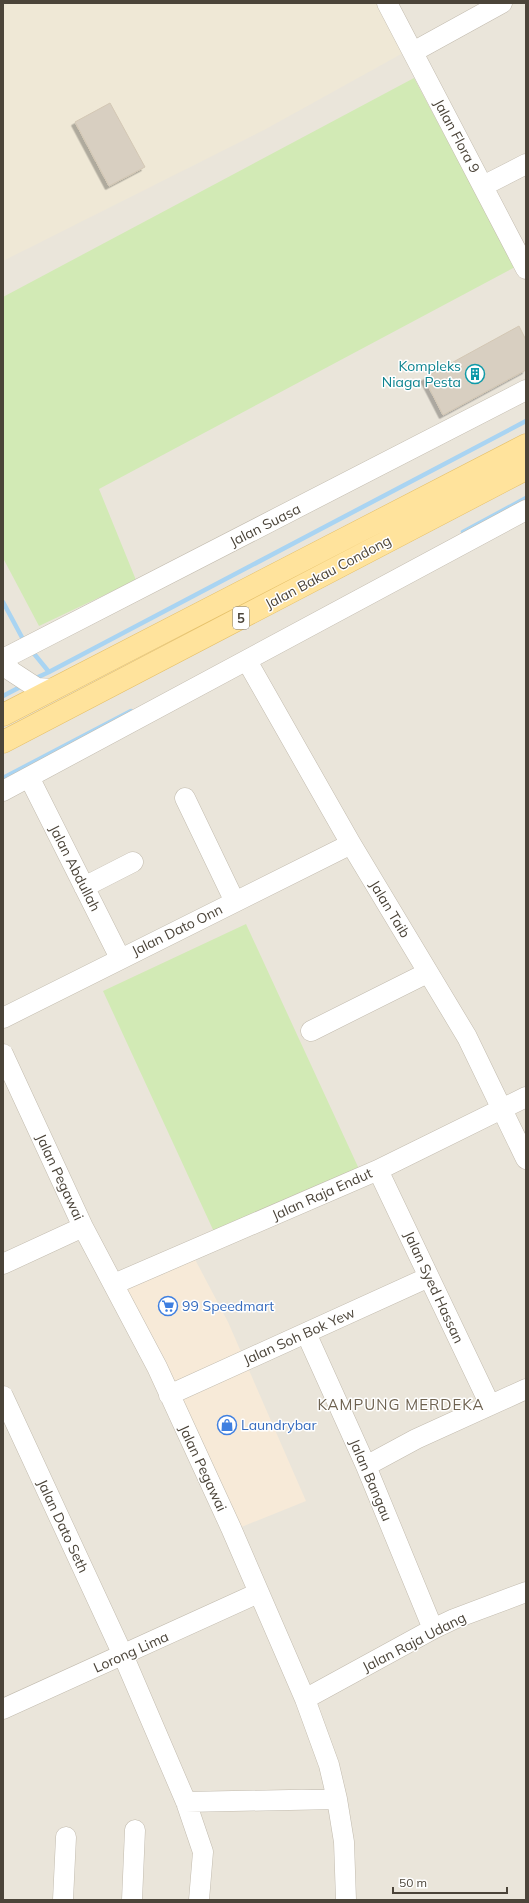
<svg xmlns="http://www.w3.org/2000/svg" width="529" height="1903" font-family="Mulish,sans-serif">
	<defs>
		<filter id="shadow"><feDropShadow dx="-3.5" dy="3.5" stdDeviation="0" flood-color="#0004"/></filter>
	</defs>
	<rect width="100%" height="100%" fill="#f6f3ec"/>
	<!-- residential -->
	<path fill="#eae5da" d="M 3,3 L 526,3 L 526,1900 L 3,1900 Z"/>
	<!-- commercial -->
	<path fill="#f7ead8" d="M 188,1246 L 228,1322 L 306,1501 L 224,1534 L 143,1362 L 103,1283 Z"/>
	<!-- education -->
	<path fill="#efe8d6" d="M 3,3 L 376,3 L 403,53 L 264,130 L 3,261 Z"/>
	<!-- green -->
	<path fill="#d2eab5" d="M 414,78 L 515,267 L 99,489 L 136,580 L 39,626 L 3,558 L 3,297 Z
		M 246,924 L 359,1169 L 215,1234 L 103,991 Z"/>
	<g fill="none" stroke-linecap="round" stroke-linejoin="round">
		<!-- stream -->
		<path stroke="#a9d4f2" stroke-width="4.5" d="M 463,532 L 526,498
			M 3,602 L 25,643
			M 31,650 L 49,672 L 526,421
			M 34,679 L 49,672
			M 3,696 L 22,686
			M 3,778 L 131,711"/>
	</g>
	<!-- building -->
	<path fill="#d8cfc1" stroke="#d3c7b4" filter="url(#shadow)" d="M 110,103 L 145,167 L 109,186 L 75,122 Z
		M 519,326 L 526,340 L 526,370 L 443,415 L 424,378 Z"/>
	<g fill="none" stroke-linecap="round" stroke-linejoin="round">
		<!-- minor casing -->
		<g stroke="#c2bbae" stroke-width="21">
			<path id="minor" d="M 387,3 L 526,269
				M 413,52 L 502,3
				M 483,186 L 526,164
				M 3,659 L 526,390
				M 3,660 L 11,671 L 37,688 L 53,689
				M 247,661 L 351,844 L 467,1037 L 526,1159
				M 29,777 L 120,958
				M 3,791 L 526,510
				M 185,798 L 235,902
				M 84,887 L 133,862
				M 3,1018 L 351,844
				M 311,1031 L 427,973
				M 3,1054 L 83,1227 L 157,1367 L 231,1528 L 305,1699 L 329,1765 L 337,1799 L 344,1842 L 346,1900
				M 378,1170 L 490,1405
				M 3,1264 L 83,1227
				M 114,1284 L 378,1170 L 526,1097
				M 306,1333 L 366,1466 L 433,1629
				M 169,1395 L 429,1277
				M 3,1396 L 123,1655 L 186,1802 L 203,1852 L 199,1900
				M 366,1466 L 416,1439 L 526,1389
				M 305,1699 L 433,1629 L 454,1619 L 526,1592
				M 3,1709 L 258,1593
				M 186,1802 L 337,1799
				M 63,1900 L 66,1837
				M 132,1900 L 135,1830"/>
		</g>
		<!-- major casing -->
		<g stroke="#e6c16a" stroke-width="23">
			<path id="major" d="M 3,715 L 526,445
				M 3,742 L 526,469"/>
		</g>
		<!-- minor -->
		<use href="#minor" stroke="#fff" stroke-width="20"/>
		<!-- major -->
		<use href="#major" stroke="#ffe39c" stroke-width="22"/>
	</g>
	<!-- icons -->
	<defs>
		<g id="building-ring" transform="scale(1)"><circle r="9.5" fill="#fff" stroke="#0f9aa8" stroke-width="1.5"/><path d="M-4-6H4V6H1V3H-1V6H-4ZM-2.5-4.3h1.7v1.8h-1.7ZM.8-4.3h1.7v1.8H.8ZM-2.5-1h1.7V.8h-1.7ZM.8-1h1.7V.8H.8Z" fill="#0f9aa8"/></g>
		<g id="supermarket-ring" transform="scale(1)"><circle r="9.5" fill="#fff" stroke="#3f7fe0" stroke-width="1.5"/><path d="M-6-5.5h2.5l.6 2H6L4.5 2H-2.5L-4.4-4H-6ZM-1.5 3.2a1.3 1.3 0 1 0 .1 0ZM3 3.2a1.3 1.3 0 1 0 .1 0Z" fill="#3f7fe0"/></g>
		<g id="shop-ring" transform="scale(1)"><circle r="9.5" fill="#fff" stroke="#3f7fe0" stroke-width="1.5"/><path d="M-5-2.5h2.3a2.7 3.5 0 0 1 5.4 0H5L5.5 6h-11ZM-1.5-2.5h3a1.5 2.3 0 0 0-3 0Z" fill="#3f7fe0"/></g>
	</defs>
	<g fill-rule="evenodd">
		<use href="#building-ring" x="475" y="374"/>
		<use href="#supermarket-ring" x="168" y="1306"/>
		<use href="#shop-ring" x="227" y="1425"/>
	</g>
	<g text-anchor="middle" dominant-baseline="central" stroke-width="3" stroke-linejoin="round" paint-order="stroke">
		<!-- shield labels -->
		<rect fill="#fff" stroke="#817c74" stroke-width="1" x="233" y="607" width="16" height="22" rx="3"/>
		<g font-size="13" font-weight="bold" fill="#4b4439">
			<text x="241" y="618">5</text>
		</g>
		<!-- street labels -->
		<g font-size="14" fill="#4b4439" stroke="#fff">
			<text transform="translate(457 136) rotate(62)">Jalan Flora 9</text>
			<text transform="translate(265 525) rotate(-27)">Jalan Suasa</text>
			<text transform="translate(328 572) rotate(-28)">Jalan Bakau Condong</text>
			<text transform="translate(75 868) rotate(63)">Jalan Abdullah</text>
			<text transform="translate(390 909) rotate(59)">Jalan Taib</text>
			<text transform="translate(177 930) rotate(-26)">Jalan Dato Onn</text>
			<text transform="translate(60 1177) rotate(65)">Jalan Pegawai</text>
			<text transform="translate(322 1194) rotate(-24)">Jalan Raja Endut</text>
			<text transform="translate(434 1287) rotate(65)">Jalan Syed Hassan</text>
			<text transform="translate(299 1336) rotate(-24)">Jalan Soh Bok Yew</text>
			<text transform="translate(203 1468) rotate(65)">Jalan Pegawai</text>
			<text transform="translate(371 1480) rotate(67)">Jalan Bangau</text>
			<text transform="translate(63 1526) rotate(65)">Jalan Dato Seth</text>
			<text transform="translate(414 1642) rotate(-27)">Jalan Raja Udang</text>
			<text transform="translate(131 1652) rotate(-24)">Lorong Lima</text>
		</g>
		<!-- culture labels -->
		<g font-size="14" fill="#0d838f" stroke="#fff" text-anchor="end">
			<text x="461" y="366">Kompleks<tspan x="461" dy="16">Niaga Pesta</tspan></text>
		</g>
		<!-- shop labels -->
		<g font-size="14" fill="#366cbe" stroke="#fff" text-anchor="start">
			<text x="182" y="1306">99 Speedmart</text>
			<text x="241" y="1425">Laundrybar</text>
		</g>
		<!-- neighbourhood labels -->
		<g font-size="15" letter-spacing="1" fill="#6e6250" stroke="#fff">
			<text x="401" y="1404">KAMPUNG MERDEKA</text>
		</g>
	</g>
	<!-- border -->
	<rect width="529" height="1903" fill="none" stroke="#4b4439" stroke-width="8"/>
	<!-- scale -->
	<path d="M393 1887v6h114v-6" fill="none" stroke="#4b4439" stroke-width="2"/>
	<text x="399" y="1887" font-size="12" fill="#4b4439" stroke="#ffffff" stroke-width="3" paint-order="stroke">50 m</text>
</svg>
